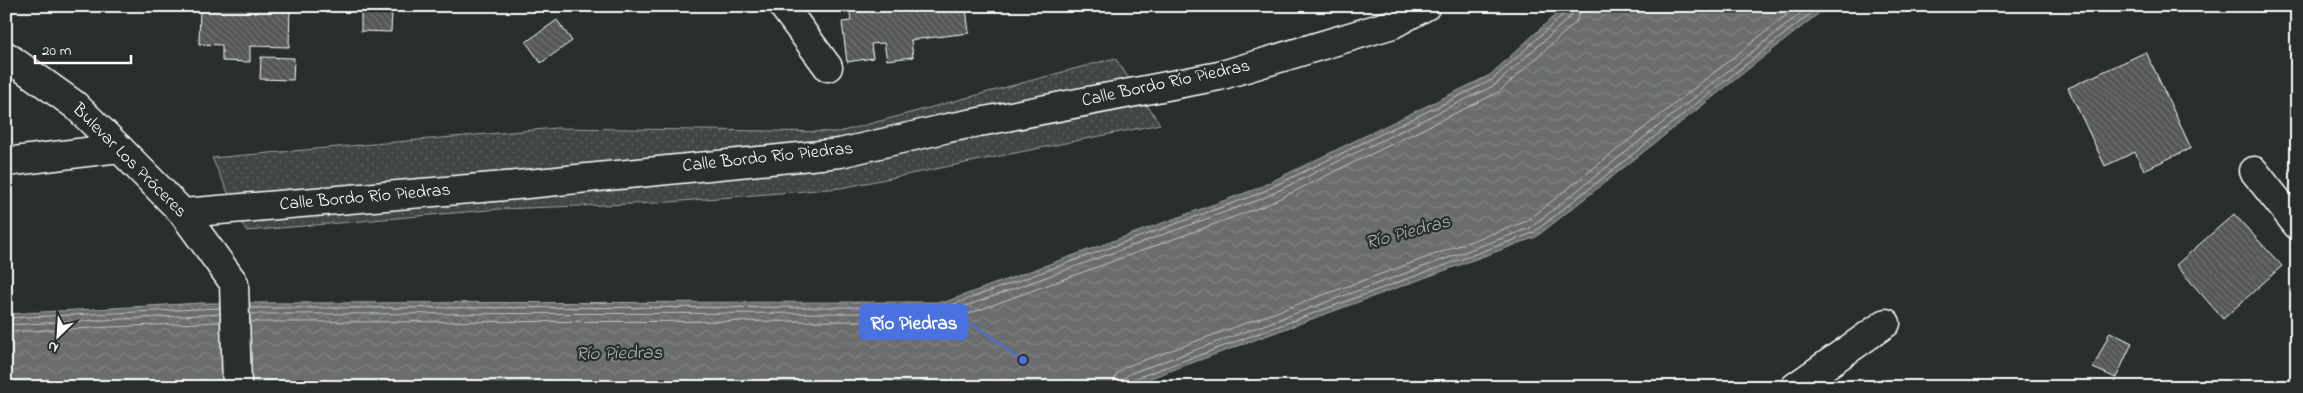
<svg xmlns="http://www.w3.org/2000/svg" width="2303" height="393" font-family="'Indie Flower',sans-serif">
	<defs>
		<pattern id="park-dots" width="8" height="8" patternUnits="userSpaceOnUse" patternTransform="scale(1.25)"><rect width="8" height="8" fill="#414445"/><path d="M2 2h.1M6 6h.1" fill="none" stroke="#5e6061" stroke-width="1.8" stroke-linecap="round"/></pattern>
		<pattern id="water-waves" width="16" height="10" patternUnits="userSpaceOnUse" patternTransform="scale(1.25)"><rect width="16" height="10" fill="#6a6c6d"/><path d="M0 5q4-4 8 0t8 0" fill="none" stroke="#808283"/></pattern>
		<pattern id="building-back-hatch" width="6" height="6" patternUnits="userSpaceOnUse" patternTransform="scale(1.25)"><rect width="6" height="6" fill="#555758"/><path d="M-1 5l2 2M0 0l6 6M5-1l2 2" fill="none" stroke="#6e7071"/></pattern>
	</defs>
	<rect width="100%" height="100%" fill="#2a2d2e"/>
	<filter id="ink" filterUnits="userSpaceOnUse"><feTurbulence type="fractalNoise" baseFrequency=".02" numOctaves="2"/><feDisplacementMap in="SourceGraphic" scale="10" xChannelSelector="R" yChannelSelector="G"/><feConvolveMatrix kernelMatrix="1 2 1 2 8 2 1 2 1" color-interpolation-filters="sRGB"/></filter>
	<g filter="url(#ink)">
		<!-- park -->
		<path fill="url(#park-dots)" stroke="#a0a2a2" d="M 1115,58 L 1160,124 L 841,188 L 657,203 L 500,209 L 246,231 L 212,158 L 556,128 L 839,132 Z"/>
		<!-- water -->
		<path fill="url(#water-waves)" stroke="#a6a7a7" d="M 1565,6 L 1828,6 L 1536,237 L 1126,387 L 6,387 L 6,314 L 201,303 L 945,302 L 1256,189 L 1490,75 Z"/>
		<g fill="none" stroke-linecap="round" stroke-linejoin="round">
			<!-- shore -->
			<path stroke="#c3c4c5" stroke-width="1" d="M 250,308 L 946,307 L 1258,194 L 1492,80 L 1566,12 L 1568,6
				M 250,314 L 947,313 L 1261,199 L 1495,85 L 1571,16 L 1574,6
				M 6,318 L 220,308
				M 250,322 L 949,321 L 1264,206 L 1499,92 L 1576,22 L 1582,6
				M 6,325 L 220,314
				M 6,332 L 220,322
				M 1113,387 L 1116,375 L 1125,367 L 1527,221 L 1798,6
				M 1121,387 L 1123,379 L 1129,374 L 1530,228 L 1810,6
				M 1127,387 L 1131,380 L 1533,233 L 1820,6"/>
		</g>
		<!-- building -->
		<path fill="url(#building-back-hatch)" stroke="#fff" d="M 200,6 L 290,6 L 289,47 L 250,46 L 250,62 L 222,61 L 222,45 L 199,44 Z
			M 849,6 L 966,8 L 969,33 L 911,40 L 913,57 L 887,60 L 884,43 L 871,44 L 873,58 L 847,62 L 842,22 L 851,21 Z
			M 361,11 L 392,11 L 391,32 L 361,31 Z
			M 557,20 L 572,41 L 541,63 L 526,42 Z
			M 2146,52 L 2191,148 L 2144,170 L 2135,152 L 2105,166 L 2068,88 Z
			M 261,57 L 294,58 L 293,80 L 260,79 Z
			M 2234,214 L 2282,266 L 2223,319 L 2176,265 Z
			M 2110,332 L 2132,343 L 2116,378 L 2093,368 Z"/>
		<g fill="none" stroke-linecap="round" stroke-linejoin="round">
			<!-- minor casing -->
			<g stroke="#fff" stroke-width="31">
				<path id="minor" d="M 783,6 L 828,67
					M 6,56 L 75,105 L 119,148 L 183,213 L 234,283 L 237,387
					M 6,162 L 119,148
					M 2254,171 L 2297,225
					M 183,213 L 517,185 L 840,153 L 948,128 L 1219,76 L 1393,24 L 1426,6
					M 1795,387 L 1886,323"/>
			</g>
			<!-- minor -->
			<use href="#minor" stroke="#2a2d2e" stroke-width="28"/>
		</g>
	</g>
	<g text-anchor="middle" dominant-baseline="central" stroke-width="4.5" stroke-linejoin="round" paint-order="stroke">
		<!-- street labels -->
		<g font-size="18" fill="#fff" stroke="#2a2d2e">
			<text transform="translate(1166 84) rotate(-12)">Calle Bordo Río Piedras</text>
			<text transform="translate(768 158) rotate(-6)">Calle Bordo Río Piedras</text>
			<text transform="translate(129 161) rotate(45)">Bulevar Los Próceres</text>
			<text transform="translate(365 198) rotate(-5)">Calle Bordo Río Piedras</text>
		</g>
		<!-- water labels -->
		<g font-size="19" font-style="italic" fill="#b4b6b6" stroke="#2a2d2e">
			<text transform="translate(1408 233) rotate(-15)">Río Piedras</text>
			<text transform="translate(619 354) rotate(-1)">Río Piedras</text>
		</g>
	</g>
	<!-- callouts -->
	<path fill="none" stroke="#4a71e0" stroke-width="2" d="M1023 360L967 322"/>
	<circle fill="#4a71e0" stroke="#2a2d2e" stroke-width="2" cx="1023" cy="360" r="5"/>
	<rect fill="#4a71e0" stroke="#4a71e0" stroke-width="2" x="860" y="305" width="107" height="34" rx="5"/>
	<g font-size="19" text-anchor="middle" font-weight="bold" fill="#fff">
		<text x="914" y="329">Río Piedras</text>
	</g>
	<!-- margin -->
	<rect width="2303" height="393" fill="none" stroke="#2a2d2e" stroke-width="25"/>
	<rect x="12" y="12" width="2278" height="368" fill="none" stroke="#fff" stroke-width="2" filter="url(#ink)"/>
	<!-- north arrow -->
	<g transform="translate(58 336) rotate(205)" stroke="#2a2d2e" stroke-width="4" paint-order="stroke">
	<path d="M0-4L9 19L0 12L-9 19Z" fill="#ffffff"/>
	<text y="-8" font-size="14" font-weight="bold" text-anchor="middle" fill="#ffffff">N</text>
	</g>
	<!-- scale -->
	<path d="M35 55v8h96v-8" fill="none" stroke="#ffffff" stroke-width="2.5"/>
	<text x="42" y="55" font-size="15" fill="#ffffff" stroke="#2a2d2e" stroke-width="4" paint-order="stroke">20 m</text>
</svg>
